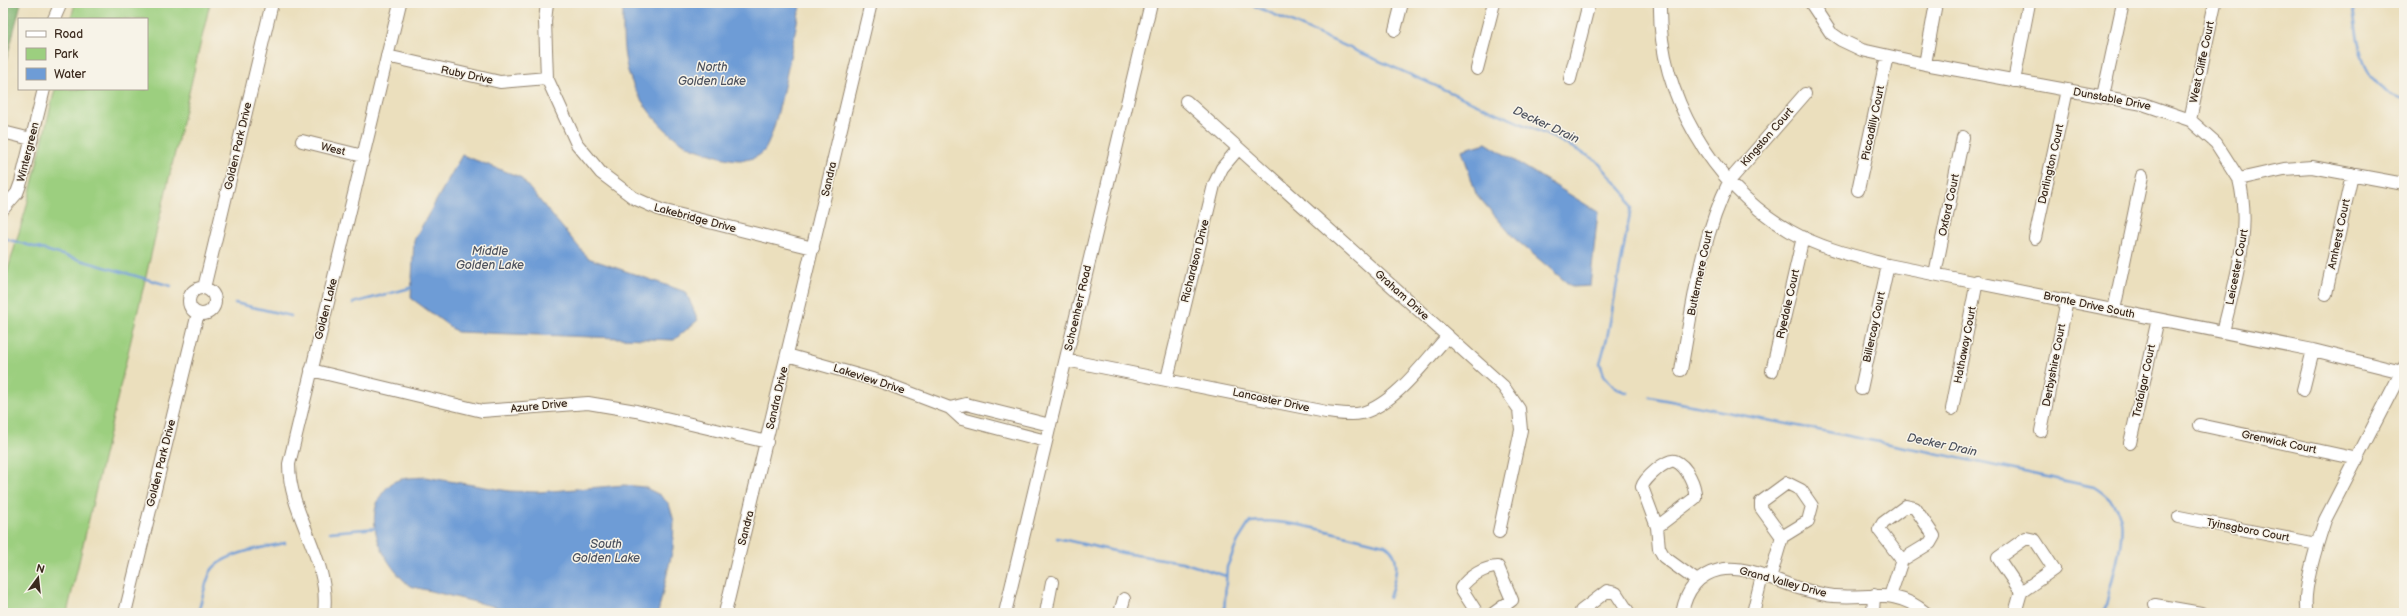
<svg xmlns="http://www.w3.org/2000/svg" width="2407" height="616" font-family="'Balsamiq Sans',sans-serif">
	<rect width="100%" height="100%" fill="#f7f3e8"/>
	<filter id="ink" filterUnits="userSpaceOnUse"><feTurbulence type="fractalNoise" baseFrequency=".025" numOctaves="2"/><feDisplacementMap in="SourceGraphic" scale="8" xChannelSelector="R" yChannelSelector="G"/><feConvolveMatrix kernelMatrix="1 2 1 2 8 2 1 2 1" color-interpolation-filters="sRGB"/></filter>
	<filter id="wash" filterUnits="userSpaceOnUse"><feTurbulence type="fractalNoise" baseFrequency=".012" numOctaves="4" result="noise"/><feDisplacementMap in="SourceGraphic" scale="16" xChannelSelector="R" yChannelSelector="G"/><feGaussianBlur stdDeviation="0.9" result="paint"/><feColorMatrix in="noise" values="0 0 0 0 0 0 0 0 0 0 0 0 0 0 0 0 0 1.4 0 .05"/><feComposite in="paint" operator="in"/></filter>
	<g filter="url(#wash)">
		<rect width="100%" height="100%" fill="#ebdfbd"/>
		<!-- green -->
		<path fill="#9ccf7f" stroke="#6c7c4e" d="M 75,3 L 210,3 L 67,613 L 3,613 L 3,286 L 26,209 L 55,89 L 147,89 L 147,19 L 71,19 Z"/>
		<!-- forest -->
		<path fill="#7db26e" stroke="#5c6e46" d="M 3,3 L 21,3 L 3,73 Z"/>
		<!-- water -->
		<path fill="#6e9cd6" stroke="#54637a" d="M 623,3 L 801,3 C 795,28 777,139 763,152 C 751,164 731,160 717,156 C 708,153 697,150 688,146 C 660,131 632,95 626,63 C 622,44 623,23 623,3 Z
			M 1486,143 L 1598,212 L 1590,286 L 1572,287 L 1515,239 L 1476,194 L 1462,150 Z
			M 462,155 L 520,177 L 588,258 L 686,292 L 698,320 L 674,340 L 457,332 L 411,298 L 414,240 Z
			M 425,477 L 509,491 L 539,492 L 624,485 L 644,487 L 660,495 L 669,504 L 674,521 L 673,548 L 658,613 L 520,613 L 410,586 C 382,563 356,512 392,483 C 400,477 415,478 425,477 Z"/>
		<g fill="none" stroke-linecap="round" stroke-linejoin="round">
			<!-- stream -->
			<path stroke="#6e9cd6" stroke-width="2.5" d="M 1248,3 L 1554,138 L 1596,160 L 1626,194 L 1631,208 L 1607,338 L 1600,363 L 1604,375 L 1615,388 L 1628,393
				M 2352,3 C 2359,41 2358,87 2404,98
				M 3,238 L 171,286
				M 235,303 L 291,316
				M 353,303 L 414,287
				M 1650,397 L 1935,453 L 2094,487 C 2105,494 2116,503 2120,516 C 2127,537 2109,590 2104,613
				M 330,532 L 378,528
				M 1057,538 L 1123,553 L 1182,562 L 1226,576
				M 198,613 C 202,600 205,583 211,571 C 222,553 266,547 285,543
				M 1224,613 L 1227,567 L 1238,541 L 1250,522 C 1288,517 1346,537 1385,545 C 1404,556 1394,582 1389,598"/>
		</g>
	</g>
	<g filter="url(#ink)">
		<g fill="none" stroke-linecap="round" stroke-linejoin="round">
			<!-- minor casing -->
			<g stroke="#93846e" stroke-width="14">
				<path id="minor" d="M 547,3 L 545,21 L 547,78 L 577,144 L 601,173 L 634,198 L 661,210 L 813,248
					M 1660,3 C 1658,94 1712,185 1790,231 C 1820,248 1854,256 1888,265 L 2313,350 L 2402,372
					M 1811,3 L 1831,33 L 1841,40 L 1862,50 L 1925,64 L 2143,104 L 2190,120 L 2216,143 L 2239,179 L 2284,169 L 2312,167 L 2404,184
					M 54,19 L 61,3
					M 1395,30 L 1402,3
					M 387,56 L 500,82 L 547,78
					M 1925,64 L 1936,3
					M 1477,69 L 1494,3
					M 1570,79 L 1589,3
					M 2014,81 L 2029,3
					M 2103,96 L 2123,3
					M 1186,101 L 1503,386 L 1519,409 L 1521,430 L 1499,532
					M 2190,120 L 2215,3
					M 3,132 L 31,139
					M 302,141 L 363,156
					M 1858,190 L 1887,56
					M 3,209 L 17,193 L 21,182 L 44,89
					M 2035,238 L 2067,90
					M 1935,274 L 1963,137
					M 204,288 L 272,3
					M189 301a13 13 0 1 1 26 0a13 13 0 1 1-26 0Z
					M 2326,294 L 2352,174
					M 2114,310 L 2142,176
					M 2223,332 C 2235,281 2252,231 2239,179
					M 787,355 L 879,381 L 950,408
					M 1066,360 L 1326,412 C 1338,413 1350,416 1362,413 C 1395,404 1426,360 1448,336
					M 311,370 L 482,411 L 588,403 L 636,411 L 767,442
					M 1681,370 C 1693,306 1700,239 1730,180 L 1805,94
					M 1772,371 L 1803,237
					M 1167,379 L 1214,185 L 1222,168 L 1238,149
					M 1861,389 L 1888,265
					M 2303,390 L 2313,350
					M 1952,409 L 1977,281
					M 2200,425 L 2358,459
					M 2041,431 L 2067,300
					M 1046,441 L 962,419 L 950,408 L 966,404 L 1050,425
					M 2130,443 L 2158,319
					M 2179,517 L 2317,544
					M 1657,527 L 1642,487 C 1644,479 1667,458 1675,461 C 1687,466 1696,486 1695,498 L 1657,527 L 1659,548 L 1664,557 L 1697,581
					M 1770,578 L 1782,537 L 1808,521 L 1812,506 L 1801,490 L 1787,483 L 1761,502 L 1761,508 L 1782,537
					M 1890,596 L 1902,560 L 1930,543 L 1934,536 L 1915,508 L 1906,506 L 1883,523 L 1879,530 L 1902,560
					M 2155,605 L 2201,613
					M 125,613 L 198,313
					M 324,613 C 331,560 289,516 289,464 L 400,3
					M 725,613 L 871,3
					M 1005,613 L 1151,3
					M 1046,613 L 1052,582
					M 1120,613 L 1124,599
					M 1477,613 L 1461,588 C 1469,576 1485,567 1498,567 L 1512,600 L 1494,613
					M 1581,613 L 1581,611 L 1607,591 L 1616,593 L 1629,613
					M 1682,613 C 1686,592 1697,575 1719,570 C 1744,564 1775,580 1798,588 C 1810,591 1822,595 1834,596 C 1870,599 1895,587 1926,613
					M 1753,613 L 1762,576
					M 1873,613 L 1874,595
					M 2015,613 L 2021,592 L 2054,569 L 2035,540 L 2026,538 L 1998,558 L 2021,592
					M 2307,613 C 2301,593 2318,541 2325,520 L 2404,367"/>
			</g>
			<!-- minor -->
			<use href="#minor" stroke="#fff" stroke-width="12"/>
		</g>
	</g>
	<g text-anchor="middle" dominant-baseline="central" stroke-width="3" stroke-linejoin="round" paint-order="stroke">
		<!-- street labels -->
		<g font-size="11" fill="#3b2a1e" stroke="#f7f3e8">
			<text transform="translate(2202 62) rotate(-78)">West Cliffe Court</text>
			<text transform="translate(467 75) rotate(12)">Ruby Drive</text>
			<text transform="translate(2112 99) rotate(11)">Dunstable Drive</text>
			<text transform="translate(1873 123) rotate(-78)">Piccadilly Court</text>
			<text transform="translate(1767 137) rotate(-49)">Kingston Court</text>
			<text transform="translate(238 146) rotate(-77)">Golden Park Drive</text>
			<text transform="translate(333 149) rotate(14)">West</text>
			<text transform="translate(28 152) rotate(-76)">Wintergreen</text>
			<text transform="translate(2051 164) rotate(-77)">Darlington Court</text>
			<text transform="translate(829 179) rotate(-77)">Sandra</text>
			<text transform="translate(1949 205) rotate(-78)">Oxford Court</text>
			<text transform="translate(695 218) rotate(15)">Lakebridge Drive</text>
			<text transform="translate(2339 234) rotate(-78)">Amherst Court</text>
			<text transform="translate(1195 261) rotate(-76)">Richardson Drive</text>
			<text transform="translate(2237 267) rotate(-79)">Leicester Court</text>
			<text transform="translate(1700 273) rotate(-78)">Buttermere Court</text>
			<text transform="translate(1402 295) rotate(42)">Graham Drive</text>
			<text transform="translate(1788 304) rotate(-77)">Ryedale Court</text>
			<text transform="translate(2089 305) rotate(12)">Bronte Drive South</text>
			<text transform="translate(1078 308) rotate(-77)">Schoenherr Road</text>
			<text transform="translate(326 309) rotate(-76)">Golden Lake</text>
			<text transform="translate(1874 327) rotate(-78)">Billercay Court</text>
			<text transform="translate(1965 345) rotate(-79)">Hathaway Court</text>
			<text transform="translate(2054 365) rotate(-79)">Derbyshire Court</text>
			<text transform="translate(869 379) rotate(18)">Lakeview Drive</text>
			<text transform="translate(2144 381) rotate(-78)">Trafalgar Court</text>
			<text transform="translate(777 398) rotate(-77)">Sandra Drive</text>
			<text transform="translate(1271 400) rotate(12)">Lancaster Drive</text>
			<text transform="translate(539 406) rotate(-6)">Azure Drive</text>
			<text transform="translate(2279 442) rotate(12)">Grenwick Court</text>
			<text transform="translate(161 463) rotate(-76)">Golden Park Drive</text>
			<text transform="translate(746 528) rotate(-76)">Sandra</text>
			<text transform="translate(2248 530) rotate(11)">Tyinsgboro Court</text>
			<text transform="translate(1783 582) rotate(15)">Grand Valley Drive</text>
		</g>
		<!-- water labels -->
		<g font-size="12" font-style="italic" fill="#4d525e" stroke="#f7f3e8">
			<text x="712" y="67">North<tspan x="712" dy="14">Golden Lake</tspan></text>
			<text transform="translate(1546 125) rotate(25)">Decker Drain</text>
			<text x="490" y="251">Middle<tspan x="490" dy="14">Golden Lake</tspan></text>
			<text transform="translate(1942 445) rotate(12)">Decker Drain</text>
			<text x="606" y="544">South<tspan x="606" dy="14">Golden Lake</tspan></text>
		</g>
	</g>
	<!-- margin -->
	<rect width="2407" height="616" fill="none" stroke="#f7f3e8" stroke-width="16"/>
	<!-- legend -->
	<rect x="18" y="18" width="130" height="72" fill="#f7f3e8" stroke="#aca397"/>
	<rect x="26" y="31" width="20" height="6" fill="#ffffff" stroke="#aca397"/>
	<text x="54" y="38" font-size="12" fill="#3b2a1e">Road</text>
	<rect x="26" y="48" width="20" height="12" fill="#9ccf7f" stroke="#aca397"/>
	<text x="54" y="58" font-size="12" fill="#3b2a1e">Park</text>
	<rect x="26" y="68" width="20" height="12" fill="#6e9cd6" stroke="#aca397"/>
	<text x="54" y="78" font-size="12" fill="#3b2a1e">Water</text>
	<!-- north arrow -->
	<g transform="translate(38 578) rotate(15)" stroke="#f7f3e8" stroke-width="3" paint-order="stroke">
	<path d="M0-3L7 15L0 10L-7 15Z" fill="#3b2a1e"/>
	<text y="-6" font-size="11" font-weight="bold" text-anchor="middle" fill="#3b2a1e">N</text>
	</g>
</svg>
